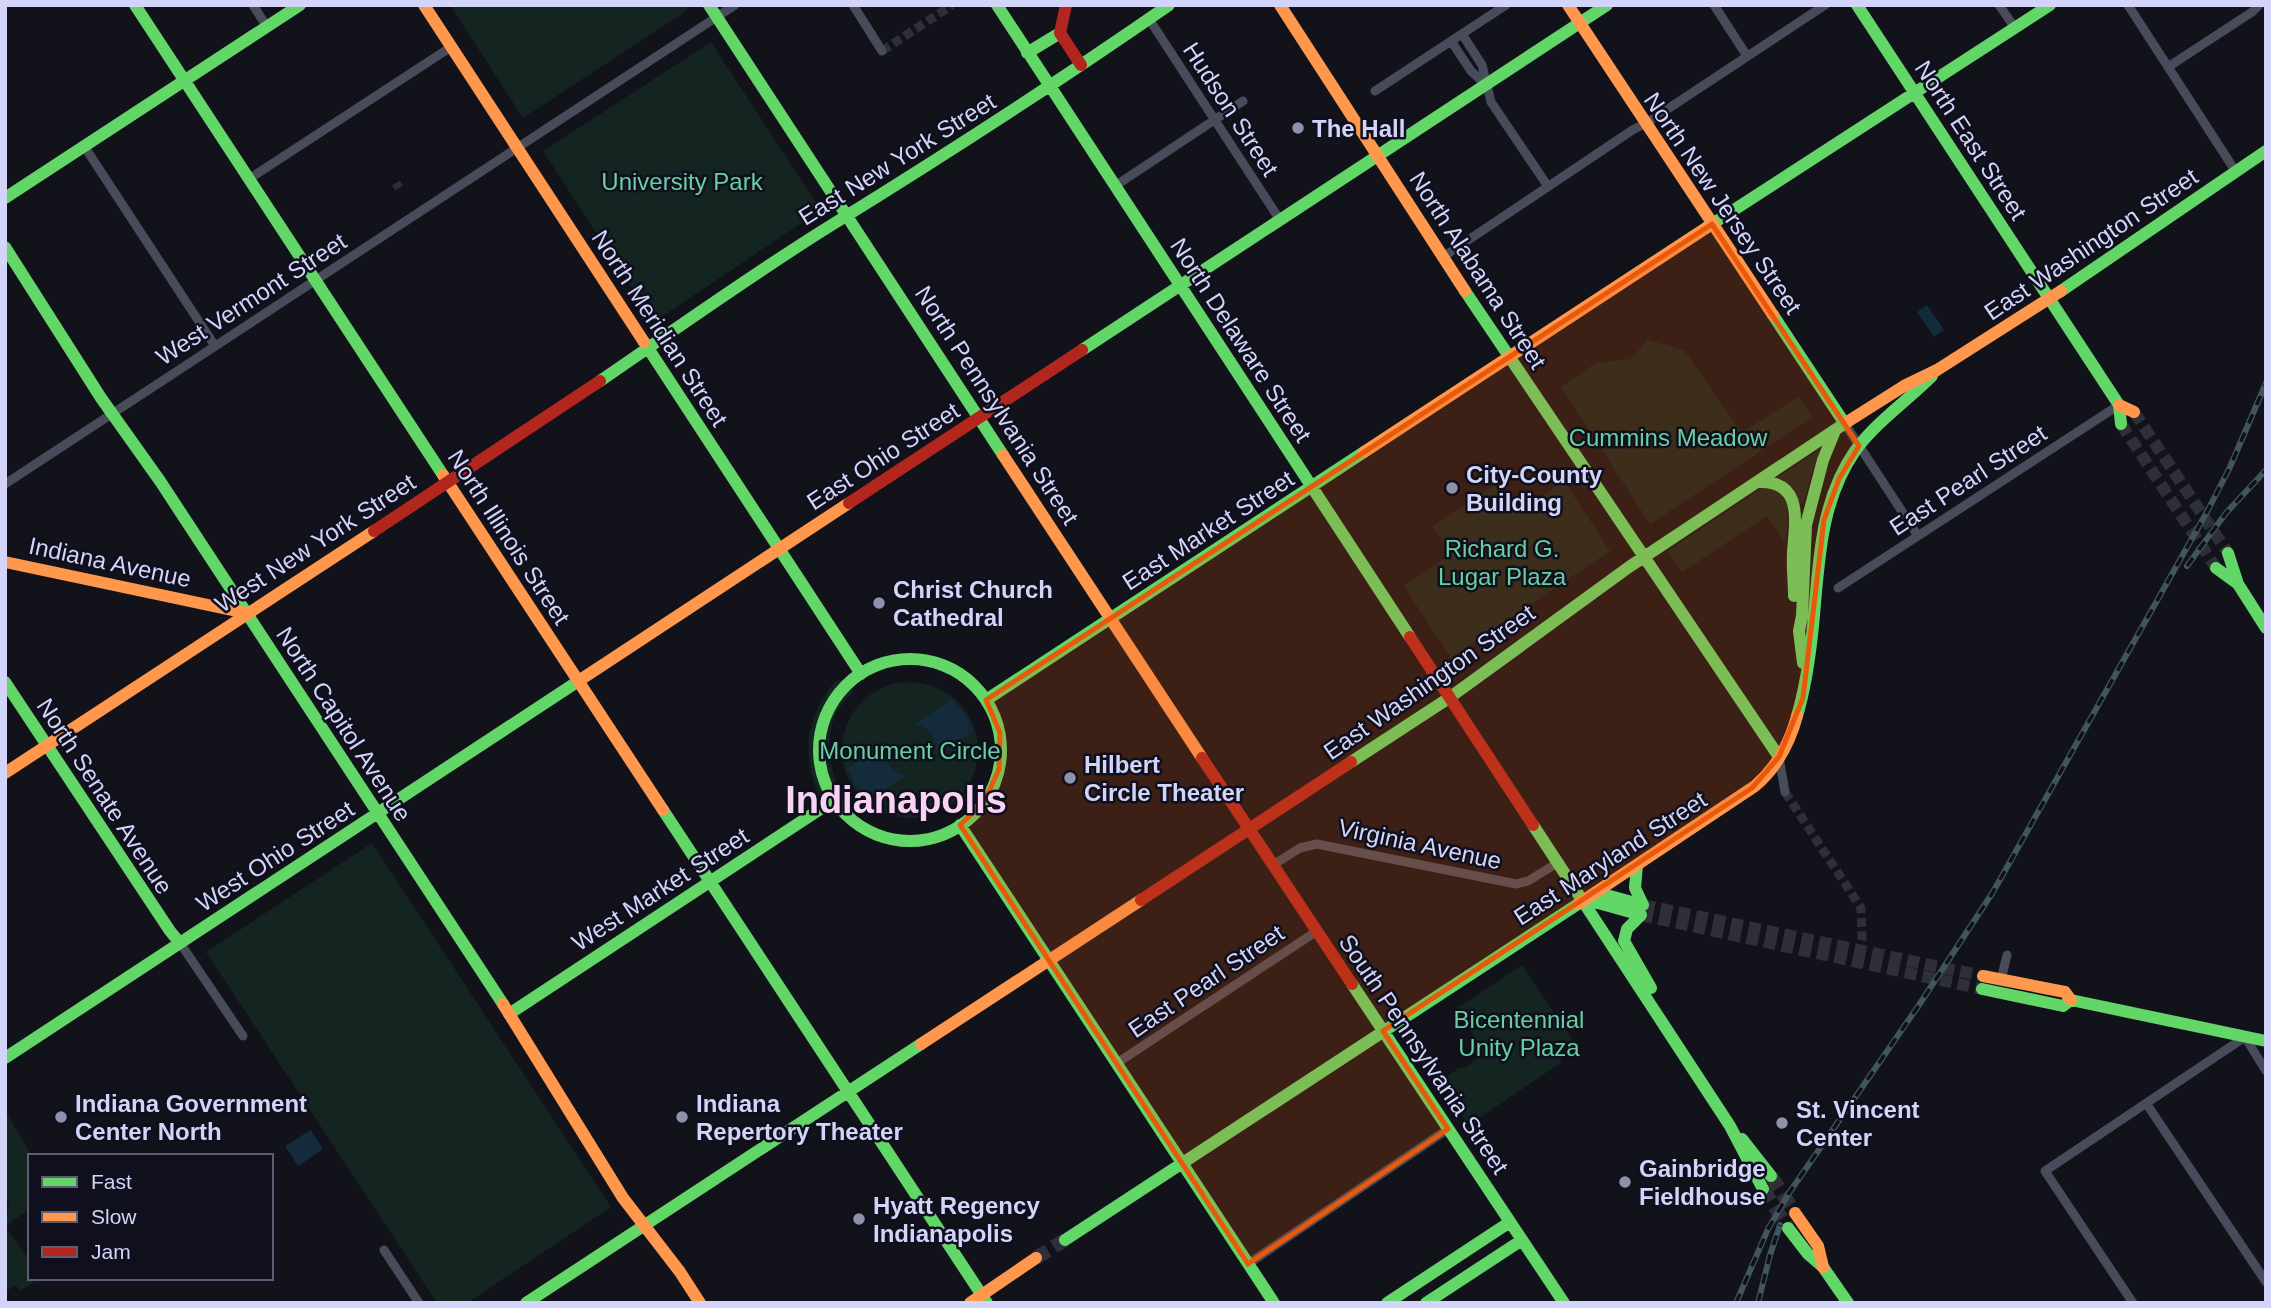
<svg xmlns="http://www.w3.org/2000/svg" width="2271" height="1308" font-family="Helvetica,sans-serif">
	<rect width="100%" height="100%" fill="#12121a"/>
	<!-- green -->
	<path fill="#132421" d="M 450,5 L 684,5 L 688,10 L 523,118 Z
		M 711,42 L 821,210 L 654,322 L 543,151 Z
		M 1648,340 L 1684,350 L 1742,433 L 1798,397 L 1813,417 L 1650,524 L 1561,387 L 1596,363 L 1631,359 Z
		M 1819,450 L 1803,503 L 1786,510 L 1788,522 L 1785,542 L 1767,516 L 1682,572 L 1668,551 Z
		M 1564,481 L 1610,551 L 1451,658 L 1404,586 L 1451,554 L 1433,526 L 1495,485 L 1507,504 L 1511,502 L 1518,512 Z
		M 842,680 L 852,687 L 853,693 C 822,718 826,759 840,793 L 837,798 L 823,801 C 816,794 815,784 812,775 C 802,739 813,709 835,681 Z
		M842 750a68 68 0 1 1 136 0a68 68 0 1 1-136 0Z
		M 372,843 L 611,1207 L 467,1303 L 437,1303 L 206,952 Z
		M 1522,965 L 1573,1041 L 1556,1052 L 1562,1062 L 1469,1125 L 1440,1081 L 1459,1068 L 1465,1068 L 1483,1053 L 1481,1047 L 1456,1009 Z
		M 5,1111 L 32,1156 L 30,1156 L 30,1209 L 5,1226 L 9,1204 L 5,1197 Z
		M 5,1226 L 30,1261 L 30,1278 L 40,1278 L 20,1291 L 16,1285 L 5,1292 Z"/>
	<!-- water -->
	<path fill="#132b3b" d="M672 182a10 10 0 1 1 20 0a10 10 0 1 1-20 0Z
		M 1927,305 L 1944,330 L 1934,337 L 1917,312 Z
		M 952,699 L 965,714 L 973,731 L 936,756 C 938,740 931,728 915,724 Z
		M 885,743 C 883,760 890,771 906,776 L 869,800 L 855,785 L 848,768 Z
		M 311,1130 L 323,1149 L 298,1166 L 285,1146 Z"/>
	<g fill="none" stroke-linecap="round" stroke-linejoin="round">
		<!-- street-tunnel -->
		<path stroke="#2f2f3b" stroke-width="9" stroke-dasharray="9 4.5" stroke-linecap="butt" d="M 882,51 L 952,5
			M 396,183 L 399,188
			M 1785,792 L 1861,908 L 1862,938 L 1857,963"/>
		<!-- secondary-tunnel -->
		<path stroke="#2f2f3b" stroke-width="12" stroke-dasharray="12 6" stroke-linecap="butt" d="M 2134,412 L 2228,553
			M 2121,424 L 2216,568
			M 1643,905 L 1983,976
			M 1641,915 L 1982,989"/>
		<!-- primary-tunnel -->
		<path stroke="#2f2f3b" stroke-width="14" stroke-dasharray="14 7" stroke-linecap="butt" d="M 1771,1176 L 1795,1213
			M 1763,1189 L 1788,1228
			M 1036,1258 L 1065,1240"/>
		<!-- street -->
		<path stroke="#484b5a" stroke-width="9" d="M 253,5 L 267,27
			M 853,5 L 882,51
			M 1714,5 L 1747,56
			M 1999,5 L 2015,28
			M 2128,5 L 2236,172
			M 1149,19 L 1280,220
			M 1462,34 L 1482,65 L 1491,102 L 1547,185
			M 1451,41 L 1471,71 L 1485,84
			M 2168,67 L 2252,12 L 2259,5
			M 1375,91 L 1506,5
			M 84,146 L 215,346
			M 249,179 L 451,47
			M 1115,186 L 1243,101
			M 1443,257 L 1634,129 L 1645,124 L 1825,5
			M 1845,424 L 1918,536
			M 5,484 L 735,5
			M 1838,588 L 2119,405
			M 1779,757 L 1785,792
			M 1273,865 L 1300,848 L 1317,844 L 1516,884 L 1528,881 L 1559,862
			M 180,943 L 243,1036
			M 2001,980 L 2007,955
			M 1117,1063 L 1317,931
			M 2146,1103 L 2266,1282
			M 384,1250 L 419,1303
			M 1248,1264 L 1448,1129
			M 2133,1303 L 2045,1171 L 2245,1037 L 2266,1071"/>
		<!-- fast -->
		<path stroke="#63d668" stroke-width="12" d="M 135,5 L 443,475
			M 709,5 L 1003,455
			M 997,5 L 1410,637
			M 1857,5 L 2119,405 L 2121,424
			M 1027,53 L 1060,33
			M 5,198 L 300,5
			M 1706,228 L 2050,5
			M 5,247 L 101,398 L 160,481 L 503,1004
			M 1465,291 L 1779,757
			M 2061,291 L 2266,151
			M 1773,315 L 1845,424
			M 644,342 L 861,674
			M 1082,350 L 1607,5
			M 600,381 C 676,329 751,275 830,226 C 945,155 1058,82 1169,5
			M 1758,482 C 1804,480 1795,522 1793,552 C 1792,567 1794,581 1794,596
			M 2228,553 L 2238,584 L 2266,628
			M 2216,568 L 2238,584
			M819 750a91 91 0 1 1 182 0a91 91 0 1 1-182 0Z
			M 1803,663 L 1799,631 L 1802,616 L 1806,525 L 1823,460 L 1834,433
			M 5,682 L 170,931 L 180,943
			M 986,700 L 1364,452
			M 1797,716 C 1806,686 1810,656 1813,626 C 1819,565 1819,503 1855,451 C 1876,422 1907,401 1932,376
			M 1351,762 L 1449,698 L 1629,567 L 1847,422
			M 663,810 L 987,1303
			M 960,825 L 1274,1303
			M 1533,825 L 1730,1126 L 1763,1189
			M 1637,865 L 1635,888 L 1643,905
			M 1587,899 L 1610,896 L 1643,905
			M 1591,901 L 1641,915
			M 1641,915 L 1627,929 L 1624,941 L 1651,988
			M 1352,984 L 1564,1303
			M 1982,989 L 2063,1006 L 2071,1000 L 2266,1041
			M 509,1014 L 834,800
			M 5,1058 L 580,680
			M 1742,1139 L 1771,1176
			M 1788,1228 L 1808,1254 L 1823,1267 L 1848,1303
			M 1065,1240 L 1578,904
			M 526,1303 L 921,1044
			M 1387,1303 L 1510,1222
			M 1426,1303 L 1522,1240"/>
		<!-- slow -->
		<path stroke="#ff974d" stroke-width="12" d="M 424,5 L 644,342
			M 1280,5 L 1465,291
			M 1568,5 L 1773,315
			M 2119,405 L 2134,412
			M 1847,422 L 1904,386 L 1937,370 L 2061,291
			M 1364,452 L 1706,228
			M 1003,455 L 1202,758
			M 443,475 L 663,810
			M 5,562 L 246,613
			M 580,680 L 849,503
			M 5,773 L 374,531
			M 1578,904 L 1755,786 C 1776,768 1790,742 1797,716
			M 1983,976 L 2065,992 L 2071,1000
			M 503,1004 L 623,1198 L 680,1272 L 700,1303
			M 921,1044 L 1141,900
			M 1795,1213 L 1818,1246 L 1823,1267
			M 970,1303 L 1036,1258"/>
		<!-- jam -->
		<path stroke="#b3261e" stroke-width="12" d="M 1066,5 L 1060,33 L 1081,65
			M 849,503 L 1082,350
			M 374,531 L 600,381
			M 1410,637 L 1533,825
			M 1202,758 L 1352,984
			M 1141,900 L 1351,762"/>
		<!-- rail casing -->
		<g stroke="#41555c" stroke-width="6">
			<path id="rail" d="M 2187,566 L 2226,513 L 2266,470
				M 1736,1303 L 1768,1229 L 1789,1193 L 1919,1005 L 1993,892 L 2208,510 L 2230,467 L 2266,383
				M 1758,1303 L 1770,1255 L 1780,1225"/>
		</g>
		<!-- rail -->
		<use href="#rail" stroke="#0f0f1e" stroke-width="3.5" stroke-dasharray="10" stroke-linecap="butt"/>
	</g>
	<!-- marked area -->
	<path fill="#e8590c" fill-opacity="0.2" stroke="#e8590c" stroke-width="5" stroke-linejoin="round" d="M 1712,224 L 1859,446 L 1839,479 L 1824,520 L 1803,698 L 1779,757 L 1752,788 L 1383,1031 L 1448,1129 L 1248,1264 L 960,825 L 984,802 L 999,769 L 1000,733 L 986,700 Z"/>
	<!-- markers -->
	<g fill="#8f91ab" stroke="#0f0f1e" stroke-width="2.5">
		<circle cx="1298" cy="128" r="7"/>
		<circle cx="1452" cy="488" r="7"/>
		<circle cx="879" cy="603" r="7"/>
		<circle cx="1070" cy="778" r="7"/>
		<circle cx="61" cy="1117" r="7"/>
		<circle cx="682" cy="1117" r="7"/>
		<circle cx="1782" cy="1123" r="7"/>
		<circle cx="1625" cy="1182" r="7"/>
		<circle cx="859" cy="1219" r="7"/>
	</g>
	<g text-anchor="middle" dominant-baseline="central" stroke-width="5" stroke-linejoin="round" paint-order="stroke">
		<!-- street labels -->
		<g font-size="24" fill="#d2d5f9" stroke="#0f0f1e">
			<text transform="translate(1231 109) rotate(57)">Hudson Street</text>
			<text transform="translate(1971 140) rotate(57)">North East Street</text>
			<text transform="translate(897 159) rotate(-32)">East New York Street</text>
			<text transform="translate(1723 203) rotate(56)">North New Jersey Street</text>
			<text transform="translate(2091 244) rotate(-34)">East Washington Street</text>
			<text transform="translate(1478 270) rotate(57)">North Alabama Street</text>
			<text transform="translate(251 299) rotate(-33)">West Vermont Street</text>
			<text transform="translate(660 328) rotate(57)">North Meridian Street</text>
			<text transform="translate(1241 340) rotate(57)">North Delaware Street</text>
			<text transform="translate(997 405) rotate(57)">North Pennsylvania Street</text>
			<text transform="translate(883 456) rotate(-33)">East Ohio Street</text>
			<text transform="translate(1968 480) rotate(-33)">East Pearl Street</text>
			<text transform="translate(1208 530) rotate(-33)">East Market Street</text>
			<text transform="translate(509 537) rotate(57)">North Illinois Street</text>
			<text transform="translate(315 543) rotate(-33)">West New York Street</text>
			<text transform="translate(110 562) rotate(12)">Indiana Avenue</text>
			<text transform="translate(1429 682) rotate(-35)">East Washington Street</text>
			<text transform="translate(344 724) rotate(57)">North Capitol Avenue</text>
			<text transform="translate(105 796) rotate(57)">North Senate Avenue</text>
			<text transform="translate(1420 844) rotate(12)">Virginia Avenue</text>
			<text transform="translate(275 856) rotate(-33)">West Ohio Street</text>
			<text transform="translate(1610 858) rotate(-33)">East Maryland Street</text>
			<text transform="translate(660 889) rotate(-33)">West Market Street</text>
			<text transform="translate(1206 981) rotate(-34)">East Pearl Street</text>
			<text transform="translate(1424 1054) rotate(56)">South Pennsylvania Street</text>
		</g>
		<!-- poi labels -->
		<g font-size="24" font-weight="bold" fill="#d2d5f9" stroke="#0f0f1e" text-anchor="start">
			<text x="1312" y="128">The Hall</text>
			<text x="1466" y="474">City-County<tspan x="1466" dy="28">Building</tspan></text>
			<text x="893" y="589">Christ Church<tspan x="893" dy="28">Cathedral</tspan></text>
			<text x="1084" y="764">Hilbert<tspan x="1084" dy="28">Circle Theater</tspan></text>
			<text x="75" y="1103">Indiana Government<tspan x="75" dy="28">Center North</tspan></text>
			<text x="696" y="1103">Indiana<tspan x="696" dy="28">Repertory Theater</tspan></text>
			<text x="1796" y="1109">St. Vincent<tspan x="1796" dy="28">Center</tspan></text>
			<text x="1639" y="1168">Gainbridge<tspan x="1639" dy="28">Fieldhouse</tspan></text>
			<text x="873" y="1205">Hyatt Regency<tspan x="873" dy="28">Indianapolis</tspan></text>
		</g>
		<!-- park labels -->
		<g font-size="24" fill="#67cfa0" stroke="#0f0f1e">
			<text x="682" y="181">University Park</text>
			<text x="1668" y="437">Cummins Meadow</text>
			<text x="1502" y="548">Richard G.<tspan x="1502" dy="28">Lugar Plaza</tspan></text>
			<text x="910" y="750">Monument Circle</text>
			<text x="1519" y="1019">Bicentennial<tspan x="1519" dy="28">Unity Plaza</tspan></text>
		</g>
		<!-- town labels -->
		<g font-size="38" font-weight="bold" fill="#f9d3f3" stroke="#0f0f1e">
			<text x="896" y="800">Indianapolis</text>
		</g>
	</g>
	<!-- border -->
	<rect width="2271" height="1308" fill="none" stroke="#d2d5f9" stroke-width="14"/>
	<!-- legend -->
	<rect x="28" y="1154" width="245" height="126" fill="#0f0f1e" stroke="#5d5e76" stroke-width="2"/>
	<rect x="42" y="1177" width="35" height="10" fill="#63d668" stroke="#5d5e76" stroke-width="2"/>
	<text x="91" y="1189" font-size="21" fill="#d2d5f9">Fast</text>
	<rect x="42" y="1212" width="35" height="10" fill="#ff974d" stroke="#5d5e76" stroke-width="2"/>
	<text x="91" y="1224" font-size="21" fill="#d2d5f9">Slow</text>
	<rect x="42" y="1247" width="35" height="10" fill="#b3261e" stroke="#5d5e76" stroke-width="2"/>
	<text x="91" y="1259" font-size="21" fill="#d2d5f9">Jam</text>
</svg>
